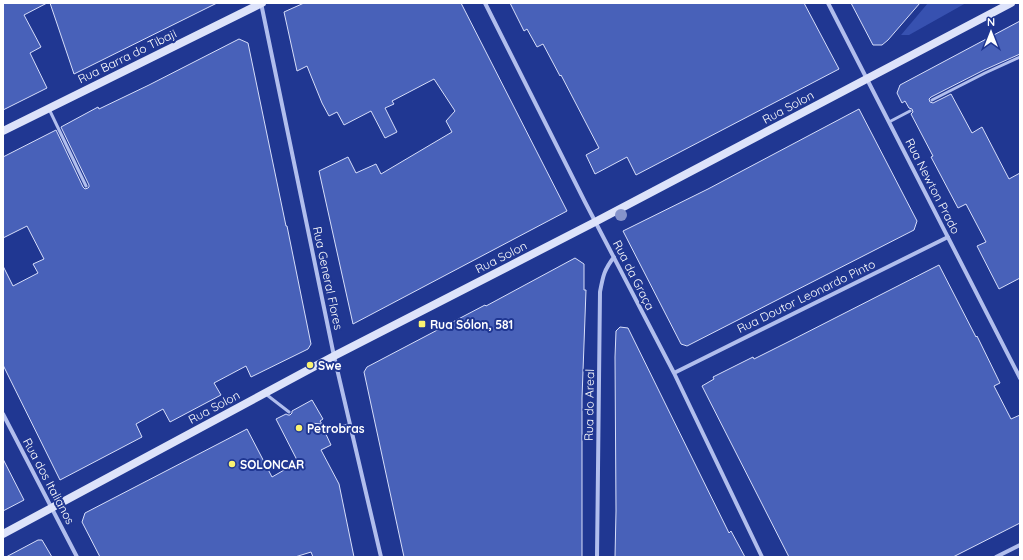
<svg xmlns="http://www.w3.org/2000/svg" width="1023" height="560" font-family="Quicksand,sans-serif">
	<rect width="100%" height="100%" fill="#203792"/>
	<!-- green -->
	<path fill="#3751b0" d="M 928,3 L 966,3 L 909,35 L 901,35 Z"/>
	<!-- building -->
	<path fill="#4861b9" stroke="#d7defa" d="M 3,3 L 47,3 L 24,15 L 41,47 L 30,53 L 47,88 L 3,110 Z
		M 50,3 L 217,3 L 74,74 Z
		M 304,3 L 461,3 L 567,211 L 353,324 L 319,171 L 348,157 L 356,173 L 376,164 L 381,174 L 452,132 L 446,121 L 455,111 L 434,79 L 392,101 L 394,104 L 385,108 L 397,132 L 385,138 L 371,111 L 344,125 L 337,112 L 329,116 L 322,103 L 307,66 L 297,71 L 284,12 Z
		M 510,3 L 804,3 L 839,69 L 636,175 L 627,157 L 595,174 L 586,155 L 599,148 L 561,75 L 560,76 L 543,44 L 537,47 L 527,29 L 524,31 Z
		M 851,3 L 920,3 L 888,40 L 882,45 L 873,45 Z
		M 1020,21 L 1020,54 L 984,70 L 931,97 L 929,99 L 930,102 L 933,103 L 951,94 L 972,133 L 982,127 L 1009,179 L 1020,173 L 1020,278 L 999,289 L 977,246 L 986,242 L 966,204 L 958,208 L 931,157 L 933,156 L 911,114 L 913,112 L 912,109 L 909,108 L 905,101 L 902,103 L 897,93 L 900,85 Z
		M 239,39 L 248,43 L 286,226 L 287,226 L 311,344 L 308,349 L 251,377 L 246,366 L 214,383 L 221,395 L 170,422 L 163,409 L 136,424 L 142,437 L 60,480 L 3,365 L 3,266 L 13,286 L 38,273 L 33,264 L 44,259 L 27,226 L 3,238 L 3,157 L 56,130 L 83,187 L 85,189 L 88,188 L 89,187 L 89,185 L 61,127 L 98,107 L 99,109 L 149,85 Z
		M 859,109 L 917,221 L 914,230 L 687,346 L 681,344 L 623,231 L 708,189 Z
		M 575,258 L 584,264 L 584,290 L 586,290 L 582,398 L 582,557 L 404,557 L 364,372 L 367,367 L 485,305 L 486,306 Z
		M 939,265 L 976,337 L 977,336 L 1000,383 L 994,386 L 1011,419 L 1020,415 L 1020,523 L 953,557 L 789,557 L 702,386 L 714,379 L 713,377 L 753,357 L 754,359 L 788,342 Z
		M 620,327 L 628,328 L 729,533 L 731,531 L 745,557 L 615,557 L 616,511 L 615,357 L 616,331 Z
		M 312,400 L 323,419 L 320,421 L 322,424 L 310,423 L 308,425 L 308,427 L 311,429 L 324,430 L 331,445 L 321,450 L 339,484 L 354,557 L 313,557 L 311,552 L 295,557 L 100,557 L 82,522 L 85,513 L 247,429 L 272,477 L 298,462 L 276,419 L 286,414 L 288,415 L 290,415 L 292,413 L 292,411 Z
		M 3,459 L 24,500 L 3,511 Z
		M 38,540 L 42,540 L 52,557 L 6,557 Z"/>
	<g fill="none" stroke-linecap="round" stroke-linejoin="round">
		<!-- lane -->
		<path stroke="#b1beed" stroke-width="3" d="M 932,100 L 985,73 L 1020,57
			M 49,109 L 86,186
			M 889,122 L 910,111
			M 267,395 L 289,412
			M 311,426 C 325,428 337,427 350,425"/>
		<!-- street -->
		<path stroke="#b1beed" stroke-width="4" d="M 261,3 L 334,356 L 381,557
			M 485,3 L 585,202 L 674,373 L 762,557
			M 828,3 L 1020,378
			M 674,373 L 948,237
			M 3,414 L 77,557
			M 597,557 L 600,292 C 603,276 604,270 614,257
			M 996,557 L 1020,545"/>
		<!-- secondary -->
		<path stroke="#dde3fa" stroke-width="8" d="M 3,131 L 262,3
			M 3,534 L 334,356 L 595,222 L 1011,3"/>
	</g>
	<!-- trees -->
	<circle fill="#8593cb" cx="621" cy="215" r="6"/>
	<!-- markers -->
	<g fill="#fbf371" stroke="#203792" stroke-width="1.5">
		<rect x="418" y="320" width="8" height="8" rx="2"/>
		<circle cx="310" cy="365" r="4"/>
		<circle cx="299" cy="428" r="4"/>
		<circle cx="232" cy="464" r="4"/>
	</g>
	<g text-anchor="middle" dominant-baseline="central" stroke-width="4" stroke-linejoin="round" paint-order="stroke">
		<!-- street labels -->
		<g font-size="12" fill="#fff" stroke="#203792">
			<text transform="translate(127 56) rotate(-26)">Rua Barra do Tibaji</text>
			<text transform="translate(788 107) rotate(-28)">Rua Solon</text>
			<text transform="translate(933 186) rotate(63)">Rua Newton Prado</text>
			<text transform="translate(501 257) rotate(-27)">Rua Solon</text>
			<text transform="translate(634 275) rotate(63)">Rua da Graça</text>
			<text transform="translate(328 278) rotate(78)">Rua General Flores</text>
			<text transform="translate(806 296) rotate(-26)">Rua Doutor Leonardo Pinto</text>
			<text transform="translate(589 405) rotate(-89)">Rua do Areal</text>
			<text transform="translate(214 407) rotate(-28)">Rua Solon</text>
			<text transform="translate(49 481) rotate(62)">Rua dos Italianos</text>
		</g>
		<!-- poi labels -->
		<g font-size="12" font-weight="bold" fill="#fff" stroke="#203792" text-anchor="start">
			<text x="430" y="324">Rua Sólon, 581</text>
			<text x="318" y="365">Swe</text>
			<text x="307" y="428">Petrobras</text>
			<text x="240" y="464">SOLONCAR</text>
		</g>
	</g>
	<!-- border -->
	<rect width="1023" height="560" fill="none" stroke="#ffffff" stroke-width="8"/>
	<!-- north arrow -->
	<g transform="translate(991 32)" stroke="#203792" stroke-width="3" paint-order="stroke">
	<path d="M0-3L7 15L0 10L-7 15Z" fill="#ffffff"/>
	<text y="-6" font-size="11" font-weight="bold" text-anchor="middle" fill="#ffffff">N</text>
	</g>
</svg>
